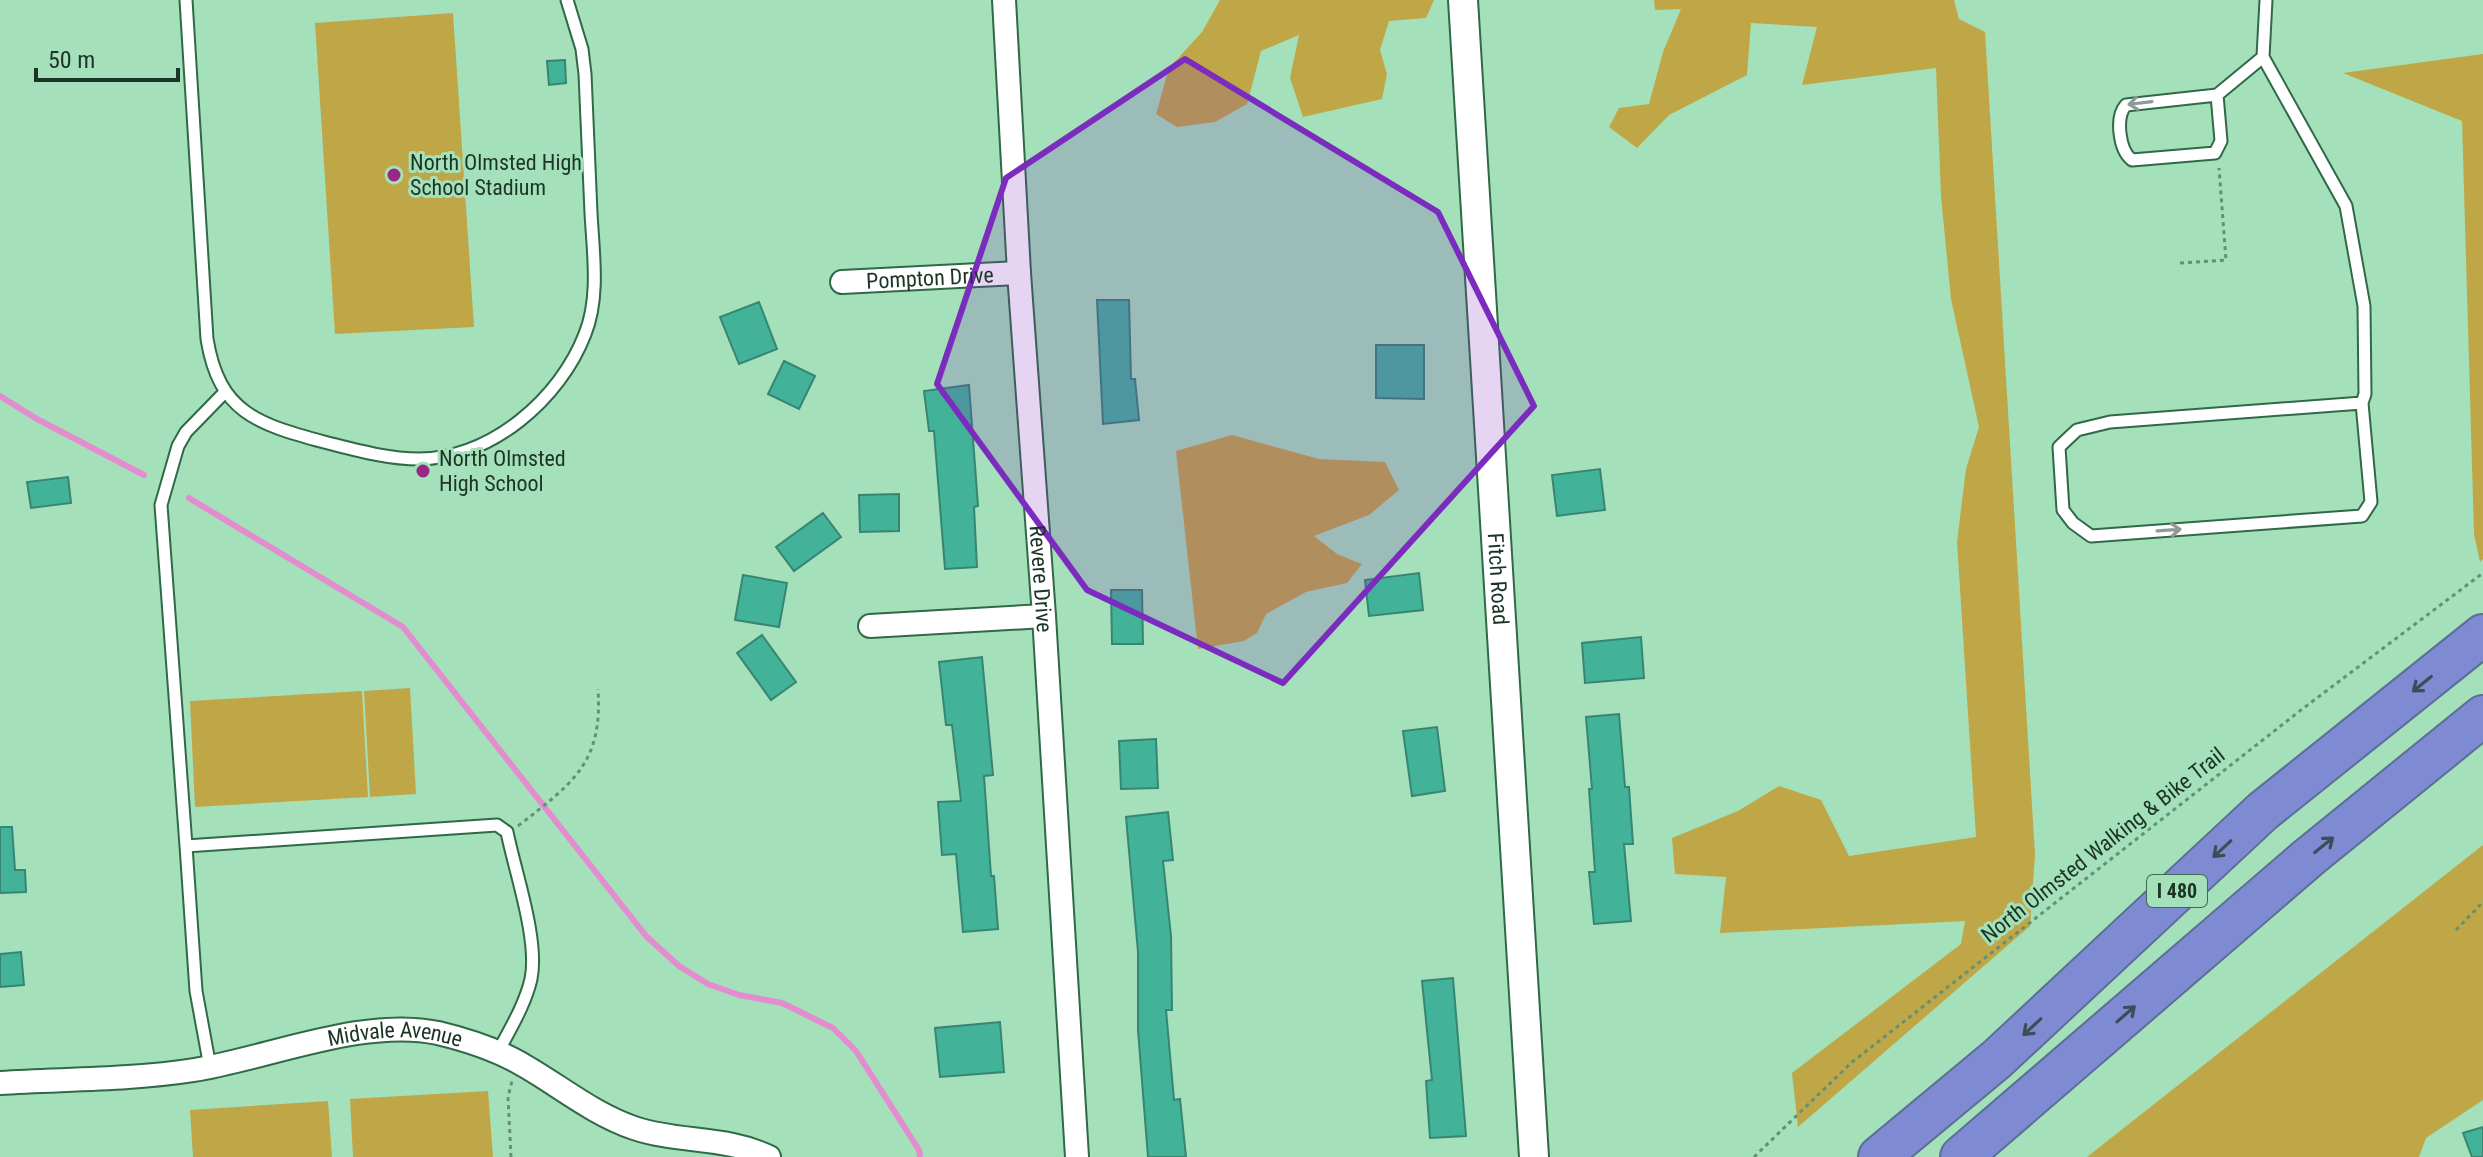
<svg xmlns="http://www.w3.org/2000/svg" width="2483" height="1157" font-family="'Roboto Condensed',sans-serif">
	<rect width="100%" height="100%" fill="#a4e0b9"/>
	<!-- green -->
	<path fill="#bfa747" d="M 1220,0 L 1434,0 L 1426,18 L 1389,21 L 1380,50 L 1387,74 L 1382,99 L 1303,117 L 1290,78 L 1299,35 L 1261,51 L 1247,104 L 1215,122 L 1177,127 L 1156,114 L 1169,68 L 1202,32 Z
		M 1654,0 L 1954,0 L 1959,19 L 1985,32 L 2035,855 L 2030,926 L 1798,1127 L 1792,1073 L 1961,944 L 1965,921 L 1720,933 L 1726,877 L 1675,874 L 1672,838 L 1738,811 L 1779,786 L 1821,800 L 1849,856 L 1976,837 L 1957,542 L 1966,469 L 1979,427 L 1951,299 L 1941,196 L 1936,68 L 1802,85 L 1817,27 L 1751,23 L 1747,75 L 1669,115 L 1637,148 L 1609,127 L 1619,108 L 1649,104 L 1663,52 L 1681,9 L 1655,10 Z
		M 453,13 L 474,327 L 335,334 L 315,23 Z
		M 2483,54 L 2483,559 L 2480,562 L 2474,534 L 2462,121 L 2343,73 Z
		M 1232,435 L 1319,459 L 1385,462 L 1399,490 L 1369,515 L 1314,536 L 1337,554 L 1362,564 L 1347,583 L 1306,592 L 1266,614 L 1257,633 L 1244,641 L 1198,649 L 1176,451 Z
		M 410,688 L 416,794 L 370,797 L 364,691 Z
		M 362,691 L 368,797 L 195,807 L 190,701 Z
		M 2483,845 L 2483,1100 L 2426,1138 L 2419,1157 L 2087,1157 Z
		M 488,1091 L 493,1157 L 353,1157 L 350,1099 Z
		M 328,1101 L 332,1157 L 193,1157 L 190,1110 Z"/>
	<g fill="none" stroke-linecap="round" stroke-linejoin="round">
		<!-- stream -->
		<path stroke="#e38cd0" stroke-width="6" d="M 0,396 L 37,419 L 144,475
			M 189,498 L 403,627 L 646,936 L 679,966 L 708,984 L 739,995 L 782,1003 L 833,1028 L 856,1051 L 919,1150 L 920,1157"/>
	</g>
	<!-- building -->
	<path fill="#42b299" stroke="#378572" stroke-width="2" d="M 565,60 L 566,83 L 549,85 L 547,61 Z
		M 1097,300 L 1129,300 L 1131,379 L 1135,379 L 1139,420 L 1103,424 Z
		M 759,302 L 777,349 L 739,364 L 720,317 Z
		M 1376,345 L 1424,345 L 1424,399 L 1376,398 Z
		M 784,361 L 815,376 L 799,409 L 768,394 Z
		M 969,385 L 978,506 L 974,507 L 977,567 L 945,569 L 934,431 L 929,431 L 924,391 Z
		M 1600,469 L 1605,510 L 1557,516 L 1552,475 Z
		M 68,477 L 71,503 L 31,508 L 27,482 Z
		M 899,494 L 899,531 L 860,532 L 859,495 Z
		M 823,513 L 841,537 L 794,571 L 776,547 Z
		M 1419,573 L 1423,610 L 1369,616 L 1365,580 Z
		M 743,575 L 787,583 L 779,627 L 735,620 Z
		M 1111,590 L 1142,590 L 1143,644 L 1112,644 Z
		M 762,635 L 796,682 L 771,700 L 737,653 Z
		M 1641,637 L 1644,678 L 1585,683 L 1582,643 Z
		M 982,657 L 993,775 L 984,776 L 991,876 L 994,876 L 998,929 L 963,932 L 956,854 L 942,855 L 938,802 L 961,801 L 952,725 L 946,725 L 939,662 Z
		M 1619,714 L 1625,787 L 1629,787 L 1633,844 L 1624,844 L 1631,921 L 1594,924 L 1589,872 L 1595,872 L 1589,789 L 1592,789 L 1586,717 Z
		M 1437,727 L 1445,791 L 1412,796 L 1403,731 Z
		M 1156,739 L 1158,788 L 1121,789 L 1119,741 Z
		M 1168,812 L 1173,860 L 1163,861 L 1171,936 L 1172,1010 L 1166,1010 L 1174,1100 L 1180,1099 L 1186,1157 L 1148,1157 L 1138,1030 L 1138,952 L 1126,817 Z
		M 0,827 L 12,827 L 15,870 L 25,870 L 26,892 L 0,893 Z
		M 21,952 L 24,985 L 0,987 L 0,954 Z
		M 1453,978 L 1466,1136 L 1430,1138 L 1426,1081 L 1432,1080 L 1422,981 Z
		M 1000,1022 L 1004,1072 L 940,1077 L 935,1028 Z
		M 2483,1127 L 2483,1157 L 2472,1157 L 2463,1133 Z"/>
	<g fill="none" stroke-linecap="round" stroke-linejoin="round">
		<!-- service casing -->
		<g stroke="#306947" stroke-width="15">
			<path id="service" d="M 186,0 L 207,339 C 219,413 258,424 324,442 C 356,450 387,459 419,459 C 492,458 560,399 585,334 C 600,297 593,252 591,213 C 589,167 587,120 585,74 L 582,49 L 567,0
				M 2266,0 L 2263,57 L 2346,206 L 2364,306 L 2365,394 L 2362,403 L 2110,422 L 2077,430 L 2059,447 L 2063,510 L 2073,523 L 2091,536 L 2362,516 L 2371,502 L 2362,403
				M 2217,95 L 2221,141 L 2215,153 L 2132,160 C 2119,150 2115,117 2126,105 L 2217,95 L 2263,57
				M 186,846 L 161,505 L 178,446 L 186,432 L 225,392
				M 210,1067 L 196,991 L 186,846 L 497,825 L 507,832 C 515,872 539,940 531,979 C 525,1005 510,1029 498,1052"/>
		</g>
		<!-- minor casing -->
		<g stroke="#306947" stroke-width="26">
			<g id="minor">
				<path id="s1" d="M 1004,0 L 1019,273 L 1044,616 L 1077,1157"/>
				<path id="s2" d="M 842,282 L 1019,273"/>
				<path d="M 870,626 L 1044,616"/>
				<path id="s3" d="M 0,1083 C 64,1079 131,1080 194,1070 C 269,1058 363,1017 438,1033 C 467,1040 498,1050 523,1065 C 560,1086 593,1114 634,1128 C 678,1143 726,1136 769,1157"/>
			</g>
		</g>
		<!-- tertiary casing -->
		<g stroke="#306947" stroke-width="32">
			<g id="tertiary">
				<path id="s4" d="M 1463,0 L 1534,1157"/>
			</g>
		</g>
		<!-- motorway casing -->
		<g stroke="#5c6d96" stroke-width="44">
			<path id="motorway" d="M 1879,1157 L 1997,1059 L 2263,811 L 2483,635
				M 1961,1157 L 2308,858 L 2483,716"/>
		</g>
		<!-- path -->
		<path stroke="#649074" stroke-width="3" stroke-dasharray="4 4" stroke-linecap="butt" d="M 2180,263 L 2226,260 L 2219,168
			M 518,826 C 573,783 603,763 598,689
			M 2456,930 L 2483,902
			M 511,1157 L 508,1097 L 512,1081
			M 1754,1157 L 1851,1063 L 2301,710 L 2483,573"/>
		<!-- service -->
		<use href="#service" stroke="#fff" stroke-width="11"/>
		<!-- minor -->
		<use href="#minor" stroke="#fff" stroke-width="22"/>
		<!-- tertiary -->
		<use href="#tertiary" stroke="#fff" stroke-width="28"/>
		<!-- motorway -->
		<use href="#motorway" stroke="#7e8bd3" stroke-width="40"/>
	</g>
	<!-- one-way arrows -->
	<defs><path id="oneway-shaft" d="M-6 0H5M1.5-3L5.5 0L1.5 3" fill="none" stroke-width="1.6" stroke-linecap="round" stroke-linejoin="round" transform="scale(2)"/></defs>
	<g stroke="#8e9a92">
		<use href="#oneway-shaft" transform="translate(2140 103) rotate(173)"/>
		<use href="#oneway-shaft" transform="translate(2169 530) rotate(-4)"/>
	</g>
	<g stroke="#394e59">
		<use href="#oneway-shaft" transform="translate(2422 684) rotate(141)"/>
		<use href="#oneway-shaft" transform="translate(2324 845) rotate(-39)"/>
		<use href="#oneway-shaft" transform="translate(2222 849) rotate(137)"/>
		<use href="#oneway-shaft" transform="translate(2126 1014) rotate(-41)"/>
		<use href="#oneway-shaft" transform="translate(2032 1027) rotate(137)"/>
	</g>
	<!-- marked area -->
	<path fill="#7b2cbf" fill-opacity="0.2" stroke="#7b2cbf" stroke-width="6" stroke-linejoin="round" d="M 1185,59 L 1438,212 L 1534,406 L 1283,683 L 1087,590 L 937,384 L 1006,178 Z"/>
	<!-- markers -->
	<g fill="#982786" stroke="#a4e0b9" stroke-width="3">
		<circle cx="394" cy="175" r="8"/>
		<circle cx="423" cy="471" r="8"/>
	</g>
	<g text-anchor="middle" dominant-baseline="central" stroke-width="6" stroke-linejoin="round" paint-order="stroke">
		<!-- shield labels -->
		<rect fill="#a4e0b9" stroke="#456851" stroke-width="2" x="2147" y="875" width="60" height="32" rx="6"/>
		<g font-size="20" font-weight="bold" fill="#1c3425">
			<text x="2177" y="891">I 480</text>
		</g>
		<!-- poi labels -->
		<g font-size="22" fill="#1c3425" stroke="#a4e0b9" text-anchor="start">
			<text x="410" y="162">North Olmsted High<tspan x="410" dy="25">School Stadium</tspan></text>
			<text x="439" y="458">North Olmsted<tspan x="439" dy="25">High School</tspan></text>
		</g>
		<!-- street labels -->
		<g font-size="22" fill="#1c3425" stroke="#a4e0b9">
			<text stroke="none"><textPath href="#s2" startOffset="88">Pompton Drive</textPath></text>
			<text stroke="none"><textPath href="#s1" startOffset="580">Revere Drive</textPath></text>
			<text stroke="none"><textPath href="#s4" startOffset="580">Fitch Road</textPath></text>
			<text transform="translate(2103 845) rotate(-38)">North Olmsted Walking &amp; Bike Trail</text>
			<text stroke="none"><textPath href="#s3" startOffset="400">Midvale Avenue</textPath></text>
		</g>
	</g>
	<!-- scale -->
	<path d="M36 68v12h142v-12" fill="none" stroke="#1c3425" stroke-width="4"/>
	<text x="48" y="68" font-size="24" fill="#1c3425" stroke="#a4e0b9" stroke-width="6" paint-order="stroke">50 m</text>
</svg>
